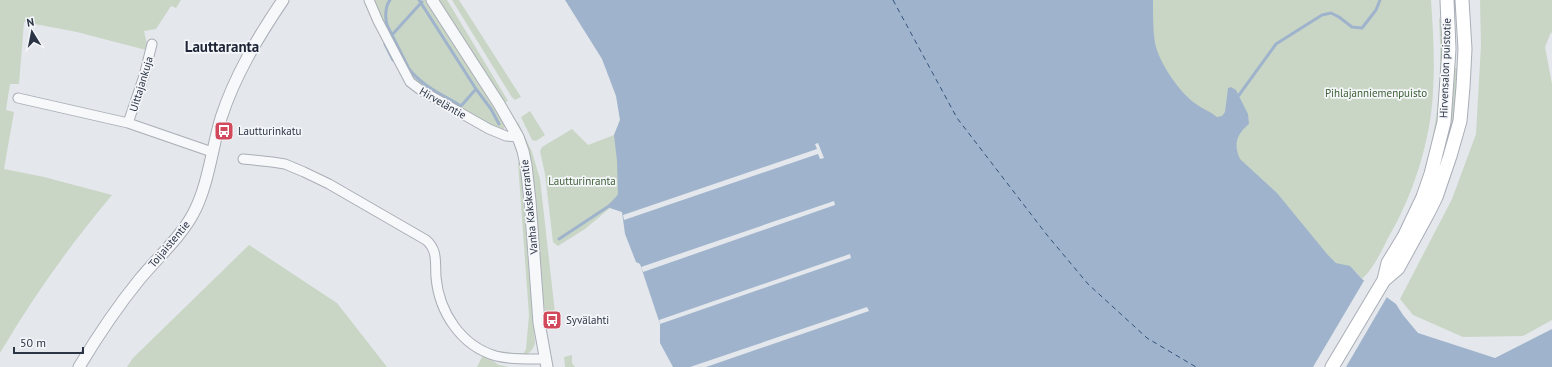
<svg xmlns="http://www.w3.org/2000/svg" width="1552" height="367" font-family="'PT Sans',sans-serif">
	<rect width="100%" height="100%" fill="#e4e7ec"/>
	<!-- green -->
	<path fill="#c9d6c5" d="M 0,0 L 181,0 L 176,8 L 171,6 L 156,29 L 144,31 L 147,44 L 146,50 L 77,32 L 24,22 L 19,84 L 10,84 L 6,110 L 14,112 L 4,169 L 44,177 L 112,195 C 70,245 33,297 0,353 Z
		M 375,0 L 426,0 L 496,109 L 505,124 L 504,129 L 502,130 L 485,124 L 412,78 L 376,10 Z
		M 438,0 L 447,0 L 508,101 L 506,102 L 503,101 Z
		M 452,0 L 459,0 L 521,97 L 515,100 L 511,96 Z
		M 1136,0 L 1431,0 C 1433,30 1435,61 1433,91 C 1431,140 1413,196 1388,238 C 1381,252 1374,268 1362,279 L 1356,272 L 1349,285 L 1133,60 Z
		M 1480,0 L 1552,0 L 1552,34 L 1551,32 L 1545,47 L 1552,84 L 1552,320 L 1523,336 L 1463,337 L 1413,315 L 1400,299 L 1452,199 L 1476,134 L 1481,45 Z
		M 1439,17 C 1446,26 1444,95 1441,109 C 1437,130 1431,152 1426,173 L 1424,172 C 1440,117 1442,74 1439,17 Z
		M 1454,68 L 1457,68 L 1458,92 L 1451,140 L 1431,188 L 1450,115 Z
		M 619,108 L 623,108 L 623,215 L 622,212 L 610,208 L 585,229 L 558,246 L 553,242 L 545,174 L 540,151 L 542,147 L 572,129 L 588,145 L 614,135 L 620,120 Z
		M 530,111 L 545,135 L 536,141 L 532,140 L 521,117 Z
		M 518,122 L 532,152 L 540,179 L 555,313 L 546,314 L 540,287 L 531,167 L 529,153 L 516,123 Z
		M 520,162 L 535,343 C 530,361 514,355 500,353 L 500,351 L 513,353 L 524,353 L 526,349 L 529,315 L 518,163 Z
		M 249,245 L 337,303 L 387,367 L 127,367 L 133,358 Z
		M 483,355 L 492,358 L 491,360 L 499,365 L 509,367 L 477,367 Z
		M 572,355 L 572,363 L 575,367 L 565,367 L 564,357 Z"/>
	<!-- water -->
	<path fill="#9fb4cc" d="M 565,0 L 1153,0 C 1153,14 1153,30 1155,43 C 1159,63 1180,93 1196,104 C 1203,109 1211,112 1217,117 L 1222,116 L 1225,112 L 1228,88 L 1231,87 L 1236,90 L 1248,114 L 1249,124 C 1237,134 1233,144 1240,159 L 1277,193 L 1327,254 L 1336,263 L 1350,266 L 1362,279 L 1396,304 L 1403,315 L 1418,333 L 1495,358 L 1552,329 L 1552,367 L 673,367 L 660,343 L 660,324 L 640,264 L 636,262 L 625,234 L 622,212 L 610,208 L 608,205 L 616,197 L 618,194 L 617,161 L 614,135 L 620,120 L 616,96 L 602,59 Z"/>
	<!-- pier -->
	<path fill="#e4e7ec" d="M 818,143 L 824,158 L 820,159 L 818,154 L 624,220 L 623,215 L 817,149 L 815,144 Z
		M 834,201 L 835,205 L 643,272 L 641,267 Z
		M 850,254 L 851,258 L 660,324 L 659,320 Z
		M 1365,279 L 1388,295 L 1346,367 L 1313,367 Z
		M 867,307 L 869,311 L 706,367 L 690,367 Z"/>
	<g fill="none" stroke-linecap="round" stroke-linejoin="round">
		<!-- stream -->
		<path stroke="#9fb4cc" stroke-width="3" d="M 390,0 C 385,6 385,18 387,25 L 409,69 C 422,86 443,95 461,106 L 476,89
			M 422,2 L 421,3 L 476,89 L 491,109 L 499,124
			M 391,36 L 421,3 L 419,0
			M 385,44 L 393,60
			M 1239,95 L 1276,44 L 1322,15 L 1331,13 L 1339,17 L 1352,27 L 1362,28 L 1376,10 L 1380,0
			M 559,239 L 609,206"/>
		<!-- ferry -->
		<path stroke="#34527a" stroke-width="1" stroke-dasharray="5 4" stroke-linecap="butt" d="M 893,0 L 957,118 L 1047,235 L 1088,284 L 1147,338 L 1196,367"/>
		<!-- minor casing -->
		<g stroke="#a9aeb7" stroke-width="11">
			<path id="minor" d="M 369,0 L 378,21 L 410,82 L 422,91 L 489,129 L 506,136 L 518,137
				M 18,98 L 128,123 L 212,152
				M 128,123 L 144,76 L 152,44
				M 243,159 L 272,162 L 285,164 L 304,172 L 329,184 L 426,240 C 438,250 435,263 436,277 C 439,312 461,346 496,356 C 512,360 529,359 545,359"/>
		</g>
		<!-- tertiary casing -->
		<g stroke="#a9aeb7" stroke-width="13">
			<path id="tertiary" d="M 432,0 L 499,104 L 518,137 L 523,151 L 526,165 L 530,201 L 539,323 L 547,367
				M 79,367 C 97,337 117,307 139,280 C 157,258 180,238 193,214 C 208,187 212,148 221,118 C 235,75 258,37 283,0"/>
		</g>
		<!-- secondary casing -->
		<g stroke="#a9aeb7" stroke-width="15">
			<path id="secondary" d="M 1384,280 L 1398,268 L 1427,215 L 1436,197 L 1450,156 L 1460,121 L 1463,87 L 1465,49 L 1462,0
				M 1332,367 L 1384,280 L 1388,263 L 1404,237 L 1423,197 L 1431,174 L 1444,122 L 1449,49 L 1447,0"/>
		</g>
		<!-- minor -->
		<use href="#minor" stroke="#f7f8fa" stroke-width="9"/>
		<!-- tertiary -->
		<use href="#tertiary" stroke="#f7f8fa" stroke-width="11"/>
		<!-- secondary -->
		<use href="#secondary" stroke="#fff" stroke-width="13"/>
	</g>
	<!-- icons -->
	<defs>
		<g id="bus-square" transform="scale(1)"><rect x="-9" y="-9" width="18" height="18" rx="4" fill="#d1495b" stroke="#f4f6f9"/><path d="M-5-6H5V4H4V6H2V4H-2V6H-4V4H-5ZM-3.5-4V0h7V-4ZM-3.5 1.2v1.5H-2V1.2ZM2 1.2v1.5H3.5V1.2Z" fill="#fff"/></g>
	</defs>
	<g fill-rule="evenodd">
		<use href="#bus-square" x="224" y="131"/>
		<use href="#bus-square" x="552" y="320"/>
	</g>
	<g text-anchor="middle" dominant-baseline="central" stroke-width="3.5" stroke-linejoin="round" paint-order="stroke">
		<!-- street labels -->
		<g font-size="11" fill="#2b3445" stroke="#f4f6f9">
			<text transform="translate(1445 68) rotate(-88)">Hirvensalon puistotie</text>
			<text transform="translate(141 84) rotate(-73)">Uittajankuja</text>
			<text transform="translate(443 103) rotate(30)">Hirveläntie</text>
			<text transform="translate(529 207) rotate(-96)">Vanha Kakskerrantie</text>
			<text transform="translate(169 244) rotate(-50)">Toijaistentie</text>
		</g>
		<!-- park labels -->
		<g font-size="11" fill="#3f6138" stroke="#f4f6f9">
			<text x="1376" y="93">Pihlajanniemenpuisto</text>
			<text x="582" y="181">Lautturinranta</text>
		</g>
		<!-- poi labels -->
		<g font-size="11" fill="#2b3445" stroke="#f4f6f9" text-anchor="start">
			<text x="238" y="131">Lautturinkatu</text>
			<text x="566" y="320">Syvälahti</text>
		</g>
		<!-- district labels -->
		<g font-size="15" font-weight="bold" fill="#1d2536" stroke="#f4f6f9">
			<text x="222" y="46">Lauttaranta</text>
		</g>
	</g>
	<!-- north arrow -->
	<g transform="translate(32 32) rotate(350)" stroke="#f4f6f9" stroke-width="3" paint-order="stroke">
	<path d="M0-3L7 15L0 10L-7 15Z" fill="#2b3445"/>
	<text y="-6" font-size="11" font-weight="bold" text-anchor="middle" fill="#2b3445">N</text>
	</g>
	<!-- scale -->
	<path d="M14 347v6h69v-6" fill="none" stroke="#2b3445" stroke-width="2"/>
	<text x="20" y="347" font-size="12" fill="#2b3445" stroke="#f4f6f9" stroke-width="3" paint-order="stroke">50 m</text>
</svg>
